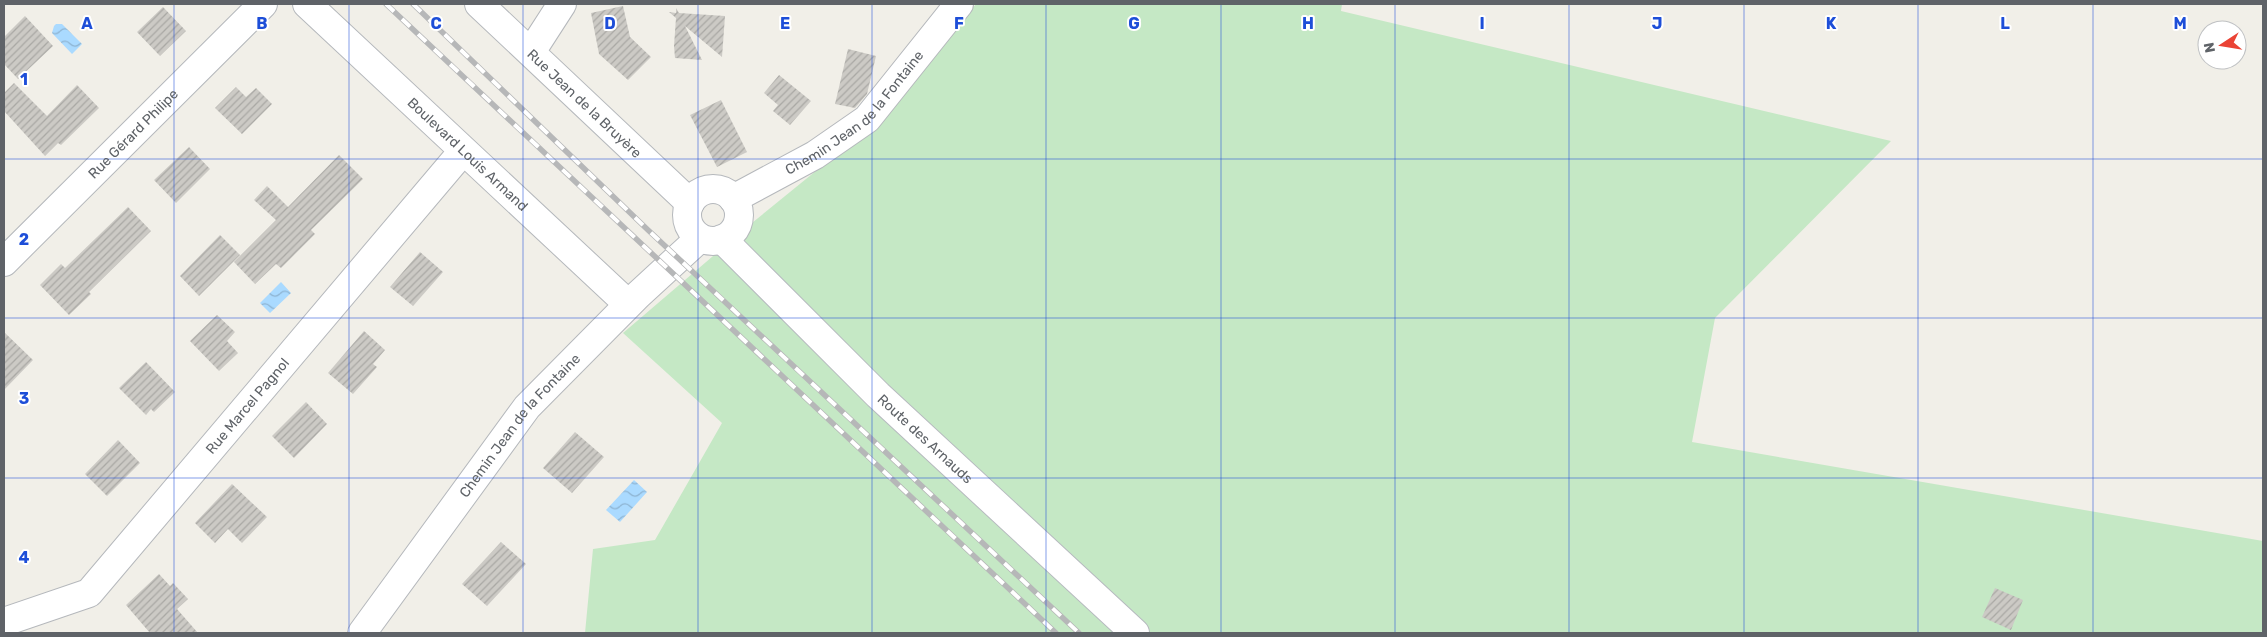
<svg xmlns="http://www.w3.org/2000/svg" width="2267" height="637" font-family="Rubik,sans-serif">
	<defs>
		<pattern id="water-waves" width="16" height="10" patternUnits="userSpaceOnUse" patternTransform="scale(1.25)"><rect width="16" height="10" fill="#aadaff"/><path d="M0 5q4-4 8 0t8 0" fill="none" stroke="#8eb4d2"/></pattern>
		<pattern id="building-hatch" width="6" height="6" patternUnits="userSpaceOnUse" patternTransform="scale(1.25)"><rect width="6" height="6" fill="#cccac5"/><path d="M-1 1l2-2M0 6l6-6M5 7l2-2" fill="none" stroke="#a9a8a4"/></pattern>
	</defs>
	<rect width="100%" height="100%" fill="#f1efe8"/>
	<!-- grass -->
	<path fill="#c5e8c5" d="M 976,4 L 1342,4 L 1341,11 L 1891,141 L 1715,318 L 1692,442 L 2263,541 L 2263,633 L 585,633 L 593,549 L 655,540 L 722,423 L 623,333 L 747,227 L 886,114 Z"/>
	<!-- water -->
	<path fill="url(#water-waves)" d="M 56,24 L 62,24 L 82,44 L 72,54 L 52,33 L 54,26 Z
		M 281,282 L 291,293 L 270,313 L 260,303 Z
		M 634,480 L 647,492 L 620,522 L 606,510 Z"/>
	<!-- building -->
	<path fill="url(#building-hatch)" d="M 623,6 L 630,37 L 651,57 L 628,80 L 599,54 L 591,13 Z
		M 163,7 L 186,31 L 160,56 L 137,32 Z
		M 676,8 L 679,13 L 725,16 L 722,57 L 685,26 L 702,60 L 675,58 L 674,46 L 676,18 L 669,12 L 676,13 Z
		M 25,16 L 53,46 L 18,79 L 4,64 L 4,37 Z
		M 848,49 L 876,56 L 867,94 L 855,108 L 835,104 Z
		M 779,75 L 811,101 L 790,125 L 773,111 L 778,105 L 764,93 Z
		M 14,83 L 47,116 L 77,85 L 99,108 L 61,145 L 58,143 L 45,156 L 4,111 L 4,93 Z
		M 236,87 L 246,97 L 256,88 L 272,104 L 242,134 L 215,108 Z
		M 721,100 L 747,152 L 717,167 L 690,115 Z
		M 189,147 L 210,169 L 176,203 L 154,180 Z
		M 339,155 L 363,179 L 311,230 L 315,234 L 281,268 L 276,264 L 255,284 L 234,262 L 276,220 L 254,200 L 267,186 L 288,207 Z
		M 128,207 L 151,231 L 89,292 L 91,294 L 69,315 L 40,285 L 61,264 L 65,268 Z
		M 220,235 L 240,255 L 199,296 L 180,276 Z
		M 420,252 L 443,272 L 413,306 L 390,287 Z
		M 217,315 L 235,332 L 227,341 L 238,353 L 219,371 L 190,341 Z
		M 364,331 L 385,350 L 373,364 L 377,367 L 353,394 L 328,373 Z
		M 4,332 L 33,360 L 4,390 Z
		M 146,362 L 175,392 L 154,412 L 151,409 L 146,415 L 119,388 Z
		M 306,402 L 327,424 L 294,458 L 272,436 Z
		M 575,432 L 604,457 L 572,493 L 543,468 Z
		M 118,440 L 140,463 L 107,496 L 85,474 Z
		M 232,484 L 267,517 L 242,543 L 228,529 L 215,543 L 195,523 Z
		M 501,542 L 526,564 L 487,606 L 462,584 Z
		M 159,574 L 170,586 L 173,583 L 188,599 L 177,609 L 198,633 L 150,633 L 126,605 Z
		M 1995,588 L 2023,600 L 2011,630 L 1982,617 Z"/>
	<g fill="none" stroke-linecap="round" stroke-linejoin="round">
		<!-- street casing -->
		<g stroke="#b5b8bc" stroke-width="30">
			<g id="street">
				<path id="s1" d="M 307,4 L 628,304"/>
				<path id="s2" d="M 479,4 L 690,203"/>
				<path d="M 531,52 L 562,4"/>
				<circle cx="713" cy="215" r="26"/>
				<path id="s3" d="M 733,199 L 815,155 L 867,119 L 959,4"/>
				<path id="s4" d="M 4,262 L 263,4"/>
				<path id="s5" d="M 4,622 L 89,593 L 463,151"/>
				<path id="s6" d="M 362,633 L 527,407 L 638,295 L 700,238"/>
			</g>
		</g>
		<!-- secondary casing -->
		<g stroke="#b6babf" stroke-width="30">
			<g id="secondary">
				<path id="s7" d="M 722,239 L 878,395 L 1135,633"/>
			</g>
		</g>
		<!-- street -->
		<use href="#street" stroke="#fff" stroke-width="28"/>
		<!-- secondary -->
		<use href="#secondary" stroke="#fff" stroke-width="28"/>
		<!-- rail casing -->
		<g stroke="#b6b7b8" stroke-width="5.5">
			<path id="rail" d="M 386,4 L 1056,633
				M 413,4 L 648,230 L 1079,633"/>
		</g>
		<!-- rail -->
		<use href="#rail" stroke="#fff" stroke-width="4" stroke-dasharray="11" stroke-linecap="butt"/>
	</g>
	<!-- grid -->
	<path fill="none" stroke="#1d4ed8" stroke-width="1" stroke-opacity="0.55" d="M 174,4 L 174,633M 349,4 L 349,633M 523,4 L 523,633M 698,4 L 698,633M 872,4 L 872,633M 1046,4 L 1046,633M 1221,4 L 1221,633M 1395,4 L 1395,633M 1569,4 L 1569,633M 1744,4 L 1744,633M 1918,4 L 1918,633M 2093,4 L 2093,633M 4,159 L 2263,159M 4,318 L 2263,318M 4,478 L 2263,478"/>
	<g text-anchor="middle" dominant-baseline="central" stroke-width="4" stroke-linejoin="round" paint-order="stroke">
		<!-- street labels -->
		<g font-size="14" fill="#5f6368" stroke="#fff">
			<text stroke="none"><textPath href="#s2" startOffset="145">Rue Jean de la Bruyère</textPath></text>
			<text stroke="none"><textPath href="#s3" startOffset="151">Chemin Jean de la Fontaine</textPath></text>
			<text stroke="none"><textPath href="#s4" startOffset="182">Rue Gérard Philipe</textPath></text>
			<text stroke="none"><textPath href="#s1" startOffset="220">Boulevard Louis Armand</textPath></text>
			<text stroke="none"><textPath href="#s5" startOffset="335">Rue Marcel Pagnol</textPath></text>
			<text stroke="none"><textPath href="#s6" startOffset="261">Chemin Jean de la Fontaine</textPath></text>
			<text stroke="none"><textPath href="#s7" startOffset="285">Route des Arnauds</textPath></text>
		</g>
	</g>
	<g font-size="16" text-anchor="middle" font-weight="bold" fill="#1d4ed8" stroke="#fff" stroke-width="4" stroke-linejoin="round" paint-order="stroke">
		<text x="87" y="29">A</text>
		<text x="262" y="29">B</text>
		<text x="436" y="29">C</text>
		<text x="610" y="29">D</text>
		<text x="785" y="29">E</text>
		<text x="959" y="29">F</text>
		<text x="1134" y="29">G</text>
		<text x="1308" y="29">H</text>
		<text x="1482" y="29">I</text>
		<text x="1657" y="29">J</text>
		<text x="1831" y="29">K</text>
		<text x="2005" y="29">L</text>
		<text x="2180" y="29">M</text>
		<text x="24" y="85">1</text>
		<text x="24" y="245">2</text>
		<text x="24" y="404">3</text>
		<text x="24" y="563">4</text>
	</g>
	<!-- border -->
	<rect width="2267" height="637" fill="none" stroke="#5f6368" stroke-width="10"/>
	<!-- north arrow -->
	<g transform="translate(2222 45) rotate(258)"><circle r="24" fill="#ffffff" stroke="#bfc1c3"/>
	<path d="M0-4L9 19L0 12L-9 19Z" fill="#ea4335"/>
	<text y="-8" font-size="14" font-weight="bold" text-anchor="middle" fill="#5f6368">N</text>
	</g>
</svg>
